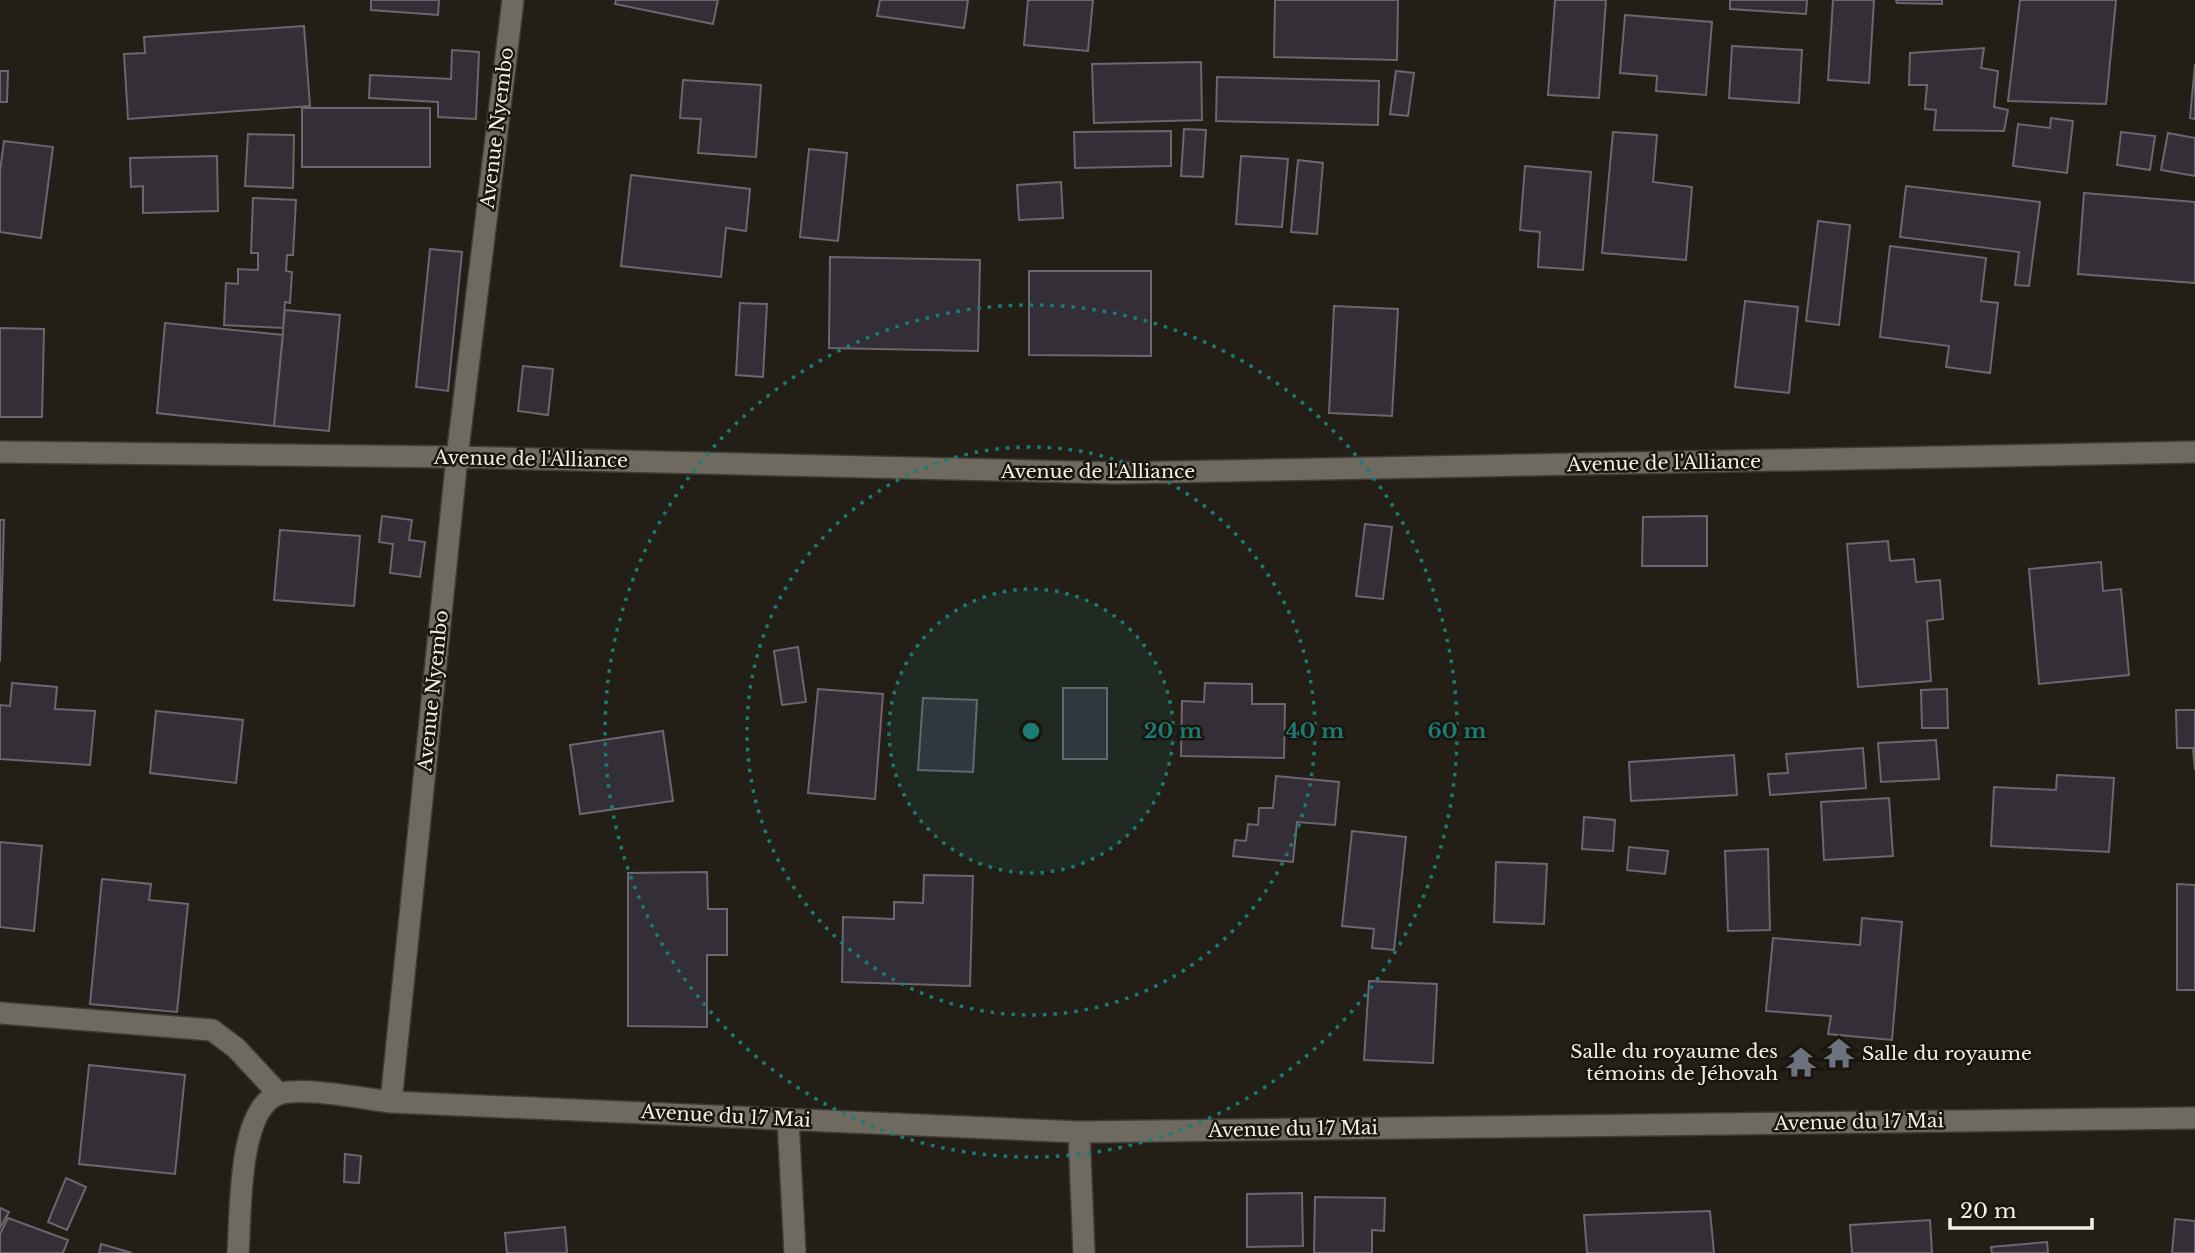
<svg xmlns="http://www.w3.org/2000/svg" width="2195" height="1253" font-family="'Libre Baskerville',serif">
	<rect width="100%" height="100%" fill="#231f17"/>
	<!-- building -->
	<path fill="#342f36" stroke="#6b666f" stroke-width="2" d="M 371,0 L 439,0 L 438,15 L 371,10 Z
		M 616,0 L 718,0 L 713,24 L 615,4 Z
		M 880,0 L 968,0 L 964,28 L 877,16 Z
		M 1028,0 L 1093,0 L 1088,51 L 1024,45 Z
		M 1275,0 L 1398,0 L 1397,60 L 1274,57 Z
		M 1555,0 L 1606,0 L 1599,98 L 1548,95 Z
		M 1730,0 L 1807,0 L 1806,14 L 1730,9 Z
		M 1833,0 L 1874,0 L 1869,83 L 1828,80 Z
		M 1896,0 L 1942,0 L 1942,4 L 1897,3 Z
		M 2020,0 L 2116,0 L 2106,104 L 2008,101 Z
		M 1625,15 L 1712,22 L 1706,95 L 1656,91 L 1657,76 L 1620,73 Z
		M 304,26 L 310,106 L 128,119 L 124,54 L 145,53 L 144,37 Z
		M 1732,46 L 1802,50 L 1799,103 L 1729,98 Z
		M 1984,48 L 1981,68 L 1998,71 L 1994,107 L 2008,110 L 2004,131 L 1934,130 L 1936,110 L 1925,109 L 1927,85 L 1909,85 L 1910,53 Z
		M 452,50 L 479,52 L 476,119 L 438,117 L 438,102 L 369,98 L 370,75 L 451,79 Z
		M 1201,62 L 1202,120 L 1094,123 L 1092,64 Z
		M 2195,64 L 2195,119 L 2190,118 Z
		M 0,71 L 8,71 L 7,102 L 0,102 Z
		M 1396,71 L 1414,73 L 1408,116 L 1390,114 Z
		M 1217,77 L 1379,81 L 1378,125 L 1216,121 Z
		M 683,80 L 761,85 L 756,157 L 698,153 L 701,119 L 680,118 Z
		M 302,108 L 430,108 L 430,167 L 302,167 Z
		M 2051,118 L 2073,121 L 2067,173 L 2013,166 L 2018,124 L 2050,128 Z
		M 1184,129 L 1206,130 L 1203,177 L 1181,176 Z
		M 1171,131 L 1171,166 L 1075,168 L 1074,132 Z
		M 1613,132 L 1657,135 L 1653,182 L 1692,187 L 1686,260 L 1602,253 Z
		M 2121,132 L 2155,136 L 2150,170 L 2117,165 Z
		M 2168,133 L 2195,138 L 2195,176 L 2161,170 Z
		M 248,134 L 294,135 L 293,188 L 245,186 Z
		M 4,141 L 53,147 L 41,238 L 0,232 L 0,171 Z
		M 809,149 L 847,153 L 838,241 L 800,237 Z
		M 217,156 L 218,211 L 143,213 L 143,186 L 131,187 L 130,158 Z
		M 1241,156 L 1288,159 L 1282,227 L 1236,224 Z
		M 1298,160 L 1323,163 L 1317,234 L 1291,232 Z
		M 1525,166 L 1591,172 L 1583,270 L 1538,267 L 1540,232 L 1520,230 Z
		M 631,175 L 750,189 L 746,231 L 726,228 L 721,277 L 621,266 Z
		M 1061,182 L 1063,218 L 1019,220 L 1017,185 Z
		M 1906,186 L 2040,202 L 2029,286 L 2015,285 L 2019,252 L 1900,237 Z
		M 2084,193 L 2195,202 L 2195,283 L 2078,274 Z
		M 253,198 L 296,200 L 293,255 L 287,255 L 286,271 L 292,272 L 290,303 L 285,302 L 283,328 L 224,325 L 226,283 L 238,284 L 238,269 L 258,270 L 258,253 L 251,253 Z
		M 1818,221 L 1850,225 L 1839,325 L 1806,321 Z
		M 1890,246 L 1986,258 L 1981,301 L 1998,303 L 1990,373 L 1946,367 L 1949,346 L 1880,337 Z
		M 430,249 L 462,252 L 448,391 L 416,387 Z
		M 830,257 L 980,260 L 978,351 L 829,348 Z
		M 1029,271 L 1151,271 L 1151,356 L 1029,355 Z
		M 1745,301 L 1798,307 L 1789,393 L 1735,387 Z
		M 740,303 L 767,304 L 763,377 L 736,375 Z
		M 1334,306 L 1398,309 L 1392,416 L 1329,413 Z
		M 285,310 L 340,315 L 329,431 L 274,426 Z
		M 165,323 L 283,335 L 274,426 L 157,413 Z
		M 0,328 L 44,329 L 42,417 L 0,417 Z
		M 523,366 L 553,369 L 548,415 L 518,411 Z
		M 382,516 L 412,520 L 409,540 L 425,542 L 420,577 L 390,573 L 393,544 L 379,542 Z
		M 1707,516 L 1707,566 L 1642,566 L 1643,517 Z
		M 0,520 L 4,520 L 0,662 Z
		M 1365,524 L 1392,527 L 1383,599 L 1356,596 Z
		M 280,530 L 360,536 L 354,606 L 274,600 Z
		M 1888,541 L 1890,561 L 1914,559 L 1916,582 L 1940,580 L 1943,619 L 1927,621 L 1931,681 L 1858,687 L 1847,544 Z
		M 2101,562 L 2103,591 L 2121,589 L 2129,675 L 2039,684 L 2029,569 Z
		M 798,647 L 806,702 L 782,705 L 774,651 Z
		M 12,683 L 57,687 L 55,709 L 95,711 L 90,765 L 0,759 L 0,705 L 10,706 Z
		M 1205,683 L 1252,684 L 1252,704 L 1285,704 L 1284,758 L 1181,756 L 1182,701 L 1204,702 Z
		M 1063,688 L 1107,688 L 1107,759 L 1063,759 Z
		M 818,689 L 883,694 L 875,799 L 808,793 Z
		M 1947,689 L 1948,728 L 1922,728 L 1921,690 Z
		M 923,698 L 977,700 L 973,772 L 918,770 Z
		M 2176,710 L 2195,710 L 2195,770 L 2193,748 L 2177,748 Z
		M 156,711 L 243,720 L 236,783 L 150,773 Z
		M 663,731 L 673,801 L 580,814 L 570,745 Z
		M 1936,740 L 1939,779 L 1881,782 L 1878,743 Z
		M 1863,748 L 1866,788 L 1770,795 L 1768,774 L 1788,773 L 1786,754 Z
		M 1734,755 L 1737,795 L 1631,801 L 1629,762 Z
		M 2057,775 L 2114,778 L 2109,852 L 1991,846 L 1994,787 L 2056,790 Z
		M 1276,776 L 1339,782 L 1335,825 L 1297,822 L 1293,862 L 1233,856 L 1235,840 L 1246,841 L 1248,824 L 1258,825 L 1259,808 L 1273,808 Z
		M 1889,798 L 1893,856 L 1824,860 L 1821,802 Z
		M 1584,817 L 1615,820 L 1613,851 L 1582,849 Z
		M 1352,831 L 1406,837 L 1394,950 L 1372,948 L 1374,929 L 1342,926 Z
		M 0,842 L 42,846 L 34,931 L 0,927 Z
		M 1629,847 L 1668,851 L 1665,874 L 1627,870 Z
		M 1768,849 L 1770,930 L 1728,931 L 1725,851 Z
		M 1496,862 L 1547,864 L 1544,924 L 1494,922 Z
		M 707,872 L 708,909 L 727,909 L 727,955 L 707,955 L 707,1027 L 628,1026 L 628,873 Z
		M 924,875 L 973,876 L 970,986 L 842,982 L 843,917 L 894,919 L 894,902 L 923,903 Z
		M 102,879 L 151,884 L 149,900 L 188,904 L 177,1012 L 90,1004 Z
		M 2177,884 L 2195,885 L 2195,990 L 2177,990 Z
		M 1862,918 L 1902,922 L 1892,1040 L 1828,1034 L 1831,1016 L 1766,1011 L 1773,938 L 1860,945 Z
		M 1369,981 L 1437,984 L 1433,1063 L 1364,1060 Z
		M 89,1065 L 185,1075 L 175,1174 L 79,1164 Z
		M 345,1154 L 361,1156 L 359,1183 L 344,1182 Z
		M 66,1178 L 86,1187 L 67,1230 L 48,1222 Z
		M 1302,1193 L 1303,1246 L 1247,1247 L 1247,1194 Z
		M 1315,1197 L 1385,1198 L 1384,1231 L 1372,1230 L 1372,1253 L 1314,1253 Z
		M 0,1208 L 9,1212 L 0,1228 Z
		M 1710,1211 L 1714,1253 L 1587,1253 L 1584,1215 Z
		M 8,1218 L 68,1240 L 63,1253 L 0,1253 L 0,1234 Z
		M 2175,1219 L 2195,1221 L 2195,1253 L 2172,1253 Z
		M 1930,1220 L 1932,1253 L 1852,1253 L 1850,1225 Z
		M 565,1227 L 567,1253 L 507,1253 L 505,1233 Z
		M 2047,1242 L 2048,1253 L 1992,1253 L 1991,1247 Z
		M 101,1244 L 132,1253 L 99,1253 Z"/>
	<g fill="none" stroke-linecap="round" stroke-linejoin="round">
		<!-- street casing -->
		<g stroke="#3f3c36" stroke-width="24">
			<path id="street" d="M 0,452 L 457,457 L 1117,473 L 2195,452
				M 0,1013 L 212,1030 L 236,1048 L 279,1094
				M 391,1102 L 457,457 L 513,0
				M 788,1119 L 795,1253
				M 1079,1132 L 1084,1253
				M 238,1253 C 241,1216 237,1108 279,1094 C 301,1086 365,1099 391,1102 L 1079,1132 L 2195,1118"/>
		</g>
		<!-- street -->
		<use href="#street" stroke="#6f6a60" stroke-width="21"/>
	</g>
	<!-- distance rings -->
	<circle cx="1031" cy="731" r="142" fill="#1a7c74" fill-opacity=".12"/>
	<g fill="none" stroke="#1a7c74" stroke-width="3.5" stroke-dasharray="3.5 7">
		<circle cx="1031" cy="731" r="142"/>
		<circle cx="1031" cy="731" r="284"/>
		<circle cx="1031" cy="731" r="426"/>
	</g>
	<!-- icons -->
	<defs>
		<g id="temple-bare" transform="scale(2.415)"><path d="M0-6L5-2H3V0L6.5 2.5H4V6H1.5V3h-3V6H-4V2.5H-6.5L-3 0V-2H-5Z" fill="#6b7280" stroke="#1a160e" stroke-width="2.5" paint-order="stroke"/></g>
	</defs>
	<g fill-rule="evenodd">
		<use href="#temple-bare" x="1839" y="1053"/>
		<use href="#temple-bare" x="1801" y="1062"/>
	</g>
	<g text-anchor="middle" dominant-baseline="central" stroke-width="5" stroke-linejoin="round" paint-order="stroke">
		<!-- street labels -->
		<g font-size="19" fill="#f2efe9" stroke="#1a160e">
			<text transform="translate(497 128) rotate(-83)">Avenue Nyembo</text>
			<text transform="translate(531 459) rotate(1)">Avenue de l'Alliance</text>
			<text transform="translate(1664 463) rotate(-1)">Avenue de l'Alliance</text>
			<text x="1098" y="471">Avenue de l'Alliance</text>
			<text transform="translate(433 691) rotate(-84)">Avenue Nyembo</text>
			<text transform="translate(726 1116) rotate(3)">Avenue du 17 Mai</text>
			<text transform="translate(1859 1122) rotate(-1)">Avenue du 17 Mai</text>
			<text transform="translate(1293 1129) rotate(-1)">Avenue du 17 Mai</text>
		</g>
		<!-- poi labels -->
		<g font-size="19" fill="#f2efe9" stroke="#1a160e" text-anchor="end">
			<text x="1778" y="1051">Salle du royaume des<tspan x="1778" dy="22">témoins de Jéhovah</tspan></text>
			<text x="1862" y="1053" text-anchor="start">Salle du royaume</text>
		</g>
	</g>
	<circle cx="1031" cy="731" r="10" fill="#1a7c74" stroke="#1a160e" stroke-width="3.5"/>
	<g font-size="21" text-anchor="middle" font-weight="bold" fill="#1a7c74" stroke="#1a160e" stroke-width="5" stroke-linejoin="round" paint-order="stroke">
		<text x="1173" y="738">20 m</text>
		<text x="1315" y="738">40 m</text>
		<text x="1457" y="738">60 m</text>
	</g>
	<!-- scale -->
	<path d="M1950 1218v10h142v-10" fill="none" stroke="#f2efe9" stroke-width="3.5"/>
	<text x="1960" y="1218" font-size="21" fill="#f2efe9" stroke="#1a160e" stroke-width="5" paint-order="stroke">20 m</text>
</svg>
